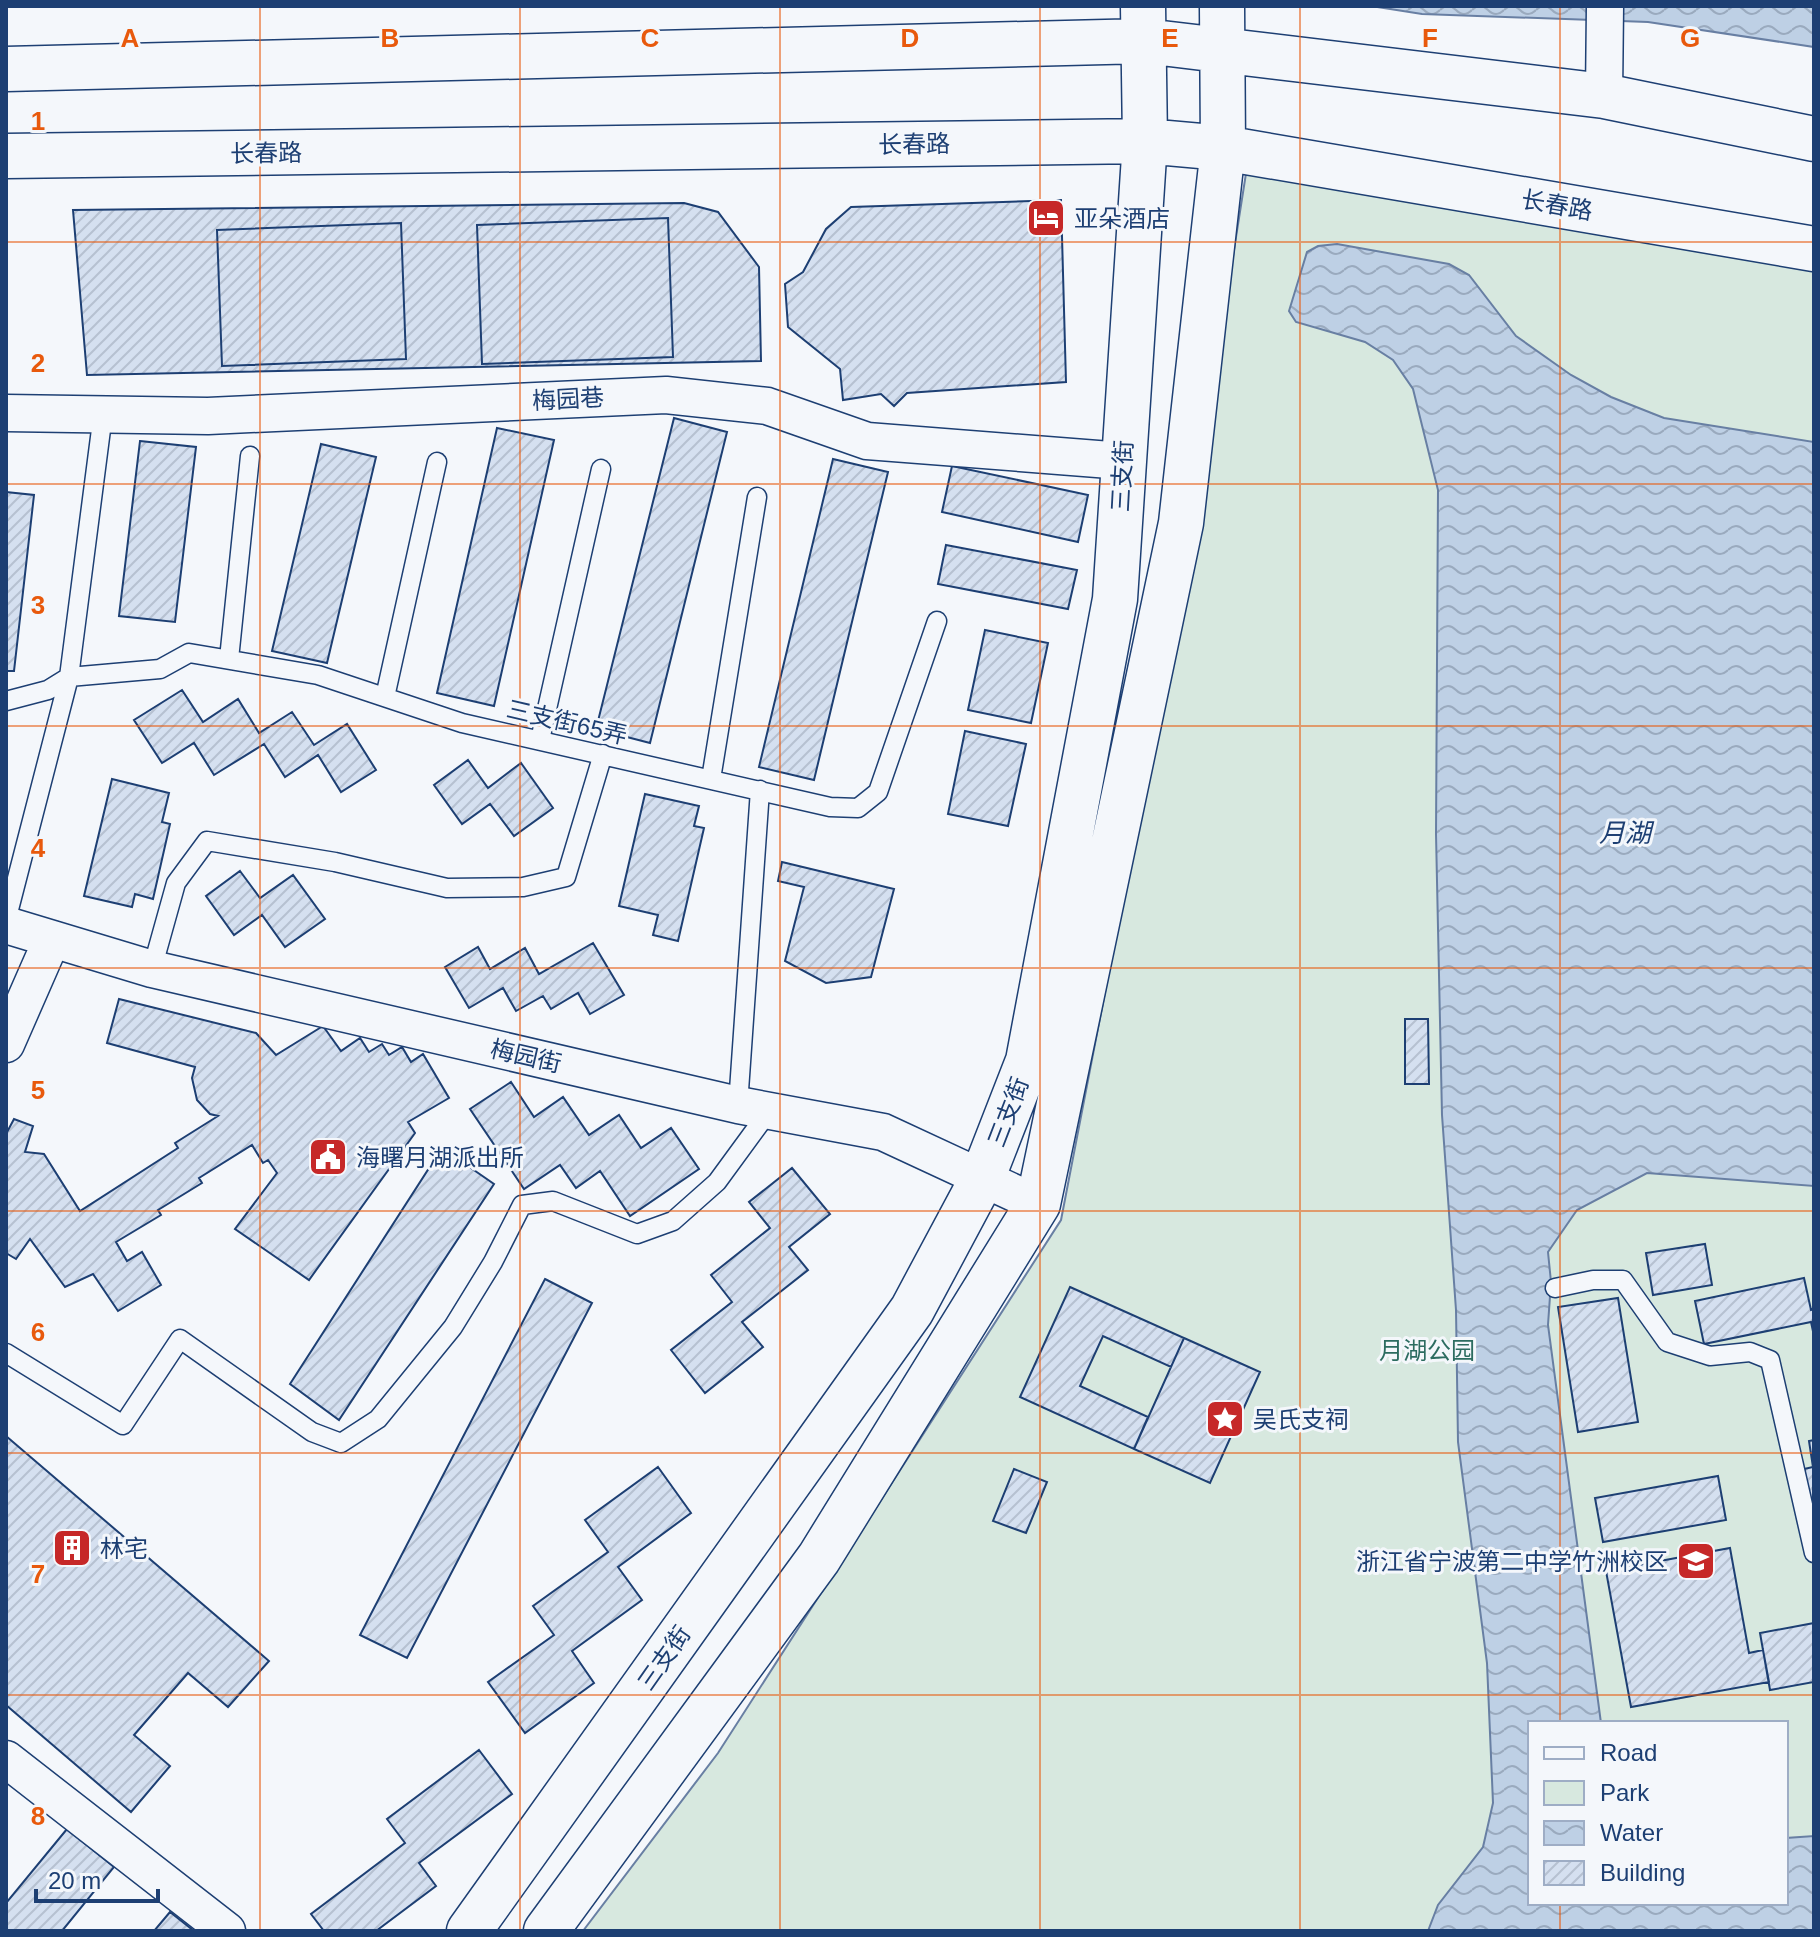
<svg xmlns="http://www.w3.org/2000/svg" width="1820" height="1937" font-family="Arial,'Noto Sans SC',sans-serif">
	<defs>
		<pattern id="water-waves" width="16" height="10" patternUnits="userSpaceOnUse" patternTransform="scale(2)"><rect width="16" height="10" fill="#bed0e5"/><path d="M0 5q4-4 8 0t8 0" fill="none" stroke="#9aaabe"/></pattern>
		<pattern id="building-hatch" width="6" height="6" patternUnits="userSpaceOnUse" patternTransform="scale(2)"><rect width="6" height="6" fill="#d5e0f0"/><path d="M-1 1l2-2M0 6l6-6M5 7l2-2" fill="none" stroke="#b6c1d1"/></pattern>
	</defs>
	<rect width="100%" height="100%" fill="#f4f7fb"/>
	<!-- green -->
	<path fill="#d7e8df" stroke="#687fa3" stroke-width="2" fill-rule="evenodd" d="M 1247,167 L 1814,270 L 1814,1931 L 583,1931 L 718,1753 L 1061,1220 L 1172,645 ZM 1530,1723 L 1786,1723 L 1786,1903 L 1530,1903 Z"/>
	<!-- water -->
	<path fill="url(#water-waves)" stroke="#687fa3" stroke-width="2" d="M 1371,6 L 1814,6 L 1814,47 L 1648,22 L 1422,14 Z
		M 1337,244 L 1449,264 L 1469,275 L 1516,336 L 1571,375 L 1611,397 L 1664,418 L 1814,442 L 1814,1186 L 1647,1173 L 1577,1210 L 1548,1252 L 1551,1282 L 1548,1325 L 1601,1723 L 1530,1723 L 1530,1903 L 1786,1903 L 1786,1838 L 1814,1836 L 1814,1931 L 1428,1931 L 1438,1905 L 1483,1847 L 1493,1803 L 1487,1663 L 1458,1442 L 1456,1310 L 1442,1115 L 1436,834 L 1438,490 L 1413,389 L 1393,360 L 1365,342 L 1296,322 L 1289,311 L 1307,252 L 1318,246 Z"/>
	<!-- building -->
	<path fill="url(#building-hatch)" stroke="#1d3f73" stroke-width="2" d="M 1061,200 L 1066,382 L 907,393 L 894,406 L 881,394 L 843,400 L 840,369 L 788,327 L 785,284 L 803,272 L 826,229 L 851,207 Z
		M 684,203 L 718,212 L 759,267 L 761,361 L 87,375 L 73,210 Z
		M 668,218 L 673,357 L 482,364 L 477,225 Z
		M 401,223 L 406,359 L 222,366 L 217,230 Z
		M 674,418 L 727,432 L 650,743 L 596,729 Z
		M 497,428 L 554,440 L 494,706 L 437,693 Z
		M 140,441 L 196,447 L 175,622 L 119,616 Z
		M 321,444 L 376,457 L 327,663 L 272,651 Z
		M 833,459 L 888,472 L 814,780 L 759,767 Z
		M 952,466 L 1088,495 L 1078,542 L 942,512 Z
		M 6,492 L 34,495 L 14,671 L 6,671 Z
		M 946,545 L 1077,570 L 1068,609 L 938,584 Z
		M 985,630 L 1048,643 L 1031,723 L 968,710 Z
		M 182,690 L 203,722 L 238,699 L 259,733 L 292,712 L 314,745 L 347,724 L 376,770 L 341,792 L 318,755 L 285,777 L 264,744 L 214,775 L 194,743 L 162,763 L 134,720 Z
		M 965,731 L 1026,744 L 1008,826 L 948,814 Z
		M 468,760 L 488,788 L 521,763 L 553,808 L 514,836 L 490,804 L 462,824 L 434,785 Z
		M 112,779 L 169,793 L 162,822 L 170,824 L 153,899 L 135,894 L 132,907 L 84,896 Z
		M 645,794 L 699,806 L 694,826 L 704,828 L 678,941 L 653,935 L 658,915 L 619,906 Z
		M 782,862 L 894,889 L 871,977 L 826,983 L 785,961 L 804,887 L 778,881 Z
		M 240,871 L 260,898 L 293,875 L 325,919 L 285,947 L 262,915 L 234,935 L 206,896 Z
		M 593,943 L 624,995 L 590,1014 L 578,993 L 551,1009 L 543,996 L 516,1011 L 503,988 L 469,1008 L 445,967 L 478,947 L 490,969 L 525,948 L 539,974 Z
		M 119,999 L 256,1033 L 276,1055 L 323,1026 L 341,1051 L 360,1038 L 369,1052 L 382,1044 L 389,1055 L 402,1047 L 411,1062 L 423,1054 L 449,1098 L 408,1122 L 415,1133 L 309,1280 L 235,1229 L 277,1173 L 268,1160 L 263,1163 L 252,1145 L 199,1178 L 202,1183 L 158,1210 L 161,1215 L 116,1242 L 127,1261 L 142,1252 L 161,1285 L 118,1311 L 93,1274 L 65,1287 L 30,1239 L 16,1259 L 6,1253 L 6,1134 L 14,1119 L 33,1126 L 25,1152 L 44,1154 L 80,1211 L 178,1148 L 175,1143 L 218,1116 L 210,1114 L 197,1100 L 192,1078 L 195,1067 L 107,1043 Z
		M 1405,1019 L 1428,1019 L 1429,1084 L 1405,1084 Z
		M 511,1082 L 534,1117 L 563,1097 L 589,1135 L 619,1115 L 641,1148 L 671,1128 L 699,1169 L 630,1216 L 600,1171 L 576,1188 L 560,1165 L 524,1189 L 470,1109 Z
		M 442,1148 L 494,1184 L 339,1420 L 290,1384 Z
		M 792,1168 L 830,1214 L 789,1247 L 808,1270 L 742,1322 L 763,1347 L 705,1393 L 671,1350 L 732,1302 L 711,1275 L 770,1228 L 749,1202 Z
		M 1705,1244 L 1712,1285 L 1653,1295 L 1646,1253 Z
		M 1804,1278 L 1811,1310 L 1814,1309 L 1814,1336 L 1811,1322 L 1704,1344 L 1695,1301 Z
		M 545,1279 L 592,1303 L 407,1658 L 360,1635 Z
		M 1070,1287 L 1184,1338 L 1171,1367 L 1103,1336 L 1080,1386 L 1148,1417 L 1134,1449 L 1020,1397 Z
		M 1618,1298 L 1638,1422 L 1578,1432 L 1558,1307 Z
		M 1184,1338 L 1260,1372 L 1210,1483 L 1134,1449 Z
		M 6,1436 L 269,1661 L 228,1707 L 188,1673 L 134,1735 L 170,1766 L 131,1812 L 6,1705 Z
		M 1814,1440 L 1814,1525 L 1804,1469 L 1813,1467 L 1809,1441 Z
		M 658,1467 L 691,1513 L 618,1567 L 642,1600 L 572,1651 L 594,1683 L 525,1733 L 488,1682 L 554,1635 L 533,1606 L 608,1552 L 585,1520 Z
		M 1014,1469 L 1047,1482 L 1026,1533 L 993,1521 Z
		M 1718,1476 L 1726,1520 L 1603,1542 L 1595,1498 Z
		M 1730,1548 L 1749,1653 L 1763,1650 L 1769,1682 L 1631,1707 L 1606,1571 Z
		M 1814,1623 L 1814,1682 L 1770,1690 L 1760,1633 Z
		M 479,1750 L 512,1794 L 419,1863 L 436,1886 L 376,1931 L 324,1931 L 311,1914 L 405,1843 L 387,1819 Z
		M 67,1829 L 114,1867 L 62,1931 L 6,1931 L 6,1903 Z
		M 170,1912 L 194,1931 L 154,1931 Z"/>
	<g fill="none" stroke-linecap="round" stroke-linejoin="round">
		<!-- lane casing -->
		<g stroke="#1d3f73" stroke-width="21">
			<path id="lane" d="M 229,659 L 250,456
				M 385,697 L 437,462
				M 6,701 L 48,690 L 69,677 L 160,669 L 189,653 L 318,675 L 462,723 L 830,807 L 858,808 L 878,792 L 937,621
				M 540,740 L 601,469
				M 711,779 L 757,497
				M 6,921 L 69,677 L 103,414
				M 152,969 L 176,883 L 207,841 L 335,862 L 447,888 L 523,887 L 566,877 L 603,754
				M 738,1105 L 760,790
				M 1555,1288 L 1593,1280 L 1623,1280 L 1667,1342 L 1710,1356 L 1750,1352 L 1770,1360 L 1814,1553
				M 6,1353 L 123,1425 L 180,1339 L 312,1432 L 341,1443 L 378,1419 L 453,1327 L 493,1262 L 522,1205 L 553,1201 L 637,1234 L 673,1221 L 717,1182 L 769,1111"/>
		</g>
		<!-- street casing -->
		<g stroke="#1d3f73" stroke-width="39">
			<path id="street" d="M 1604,96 L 1605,6
				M 6,413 L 208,416 L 666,395 L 767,406 L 867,441 L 1123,461
				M 6,925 L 152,969 L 738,1105 L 883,1132 L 1038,1204
				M 6,1044 L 52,939
				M 6,1759 L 227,1931"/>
		</g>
		<!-- secondary casing -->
		<g stroke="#1d3f73" stroke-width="47">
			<path id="secondary" d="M 6,69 L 1145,41 L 1604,96 L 1814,139
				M 6,156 L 1145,141 L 1223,148 L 1814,249
				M 469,1931 L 912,1310 L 982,1179 L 1028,1061 L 1115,599 L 1145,141 L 1143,6
				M 546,1931 L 819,1558 L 1038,1204 L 1181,523 L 1223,148 L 1222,6"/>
		</g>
		<!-- lane -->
		<use href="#lane" stroke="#f4f7fb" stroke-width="18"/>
		<!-- street -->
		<use href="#street" stroke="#f4f7fb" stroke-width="36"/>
		<!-- secondary -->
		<use href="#secondary" stroke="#f4f7fb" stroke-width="44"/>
	</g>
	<!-- grid -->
	<path fill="none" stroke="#e8590c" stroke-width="2" stroke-opacity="0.55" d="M 260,6 L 260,1931M 520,6 L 520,1931M 780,6 L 780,1931M 1040,6 L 1040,1931M 1300,6 L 1300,1931M 1560,6 L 1560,1723M 6,242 L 1814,242M 6,484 L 1814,484M 6,726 L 1814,726M 6,968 L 1814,968M 6,1211 L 1814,1211M 6,1453 L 1814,1453M 6,1695 L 1814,1695M 1560,1903 L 1560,1931"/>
	<!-- icons -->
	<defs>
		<g id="hotel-square" transform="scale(2)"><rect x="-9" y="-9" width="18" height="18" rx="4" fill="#c62828" stroke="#f4f7fb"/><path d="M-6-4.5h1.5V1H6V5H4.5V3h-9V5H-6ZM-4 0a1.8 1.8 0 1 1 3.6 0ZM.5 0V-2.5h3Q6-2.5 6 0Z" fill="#fff"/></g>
		<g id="civic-square" transform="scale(2)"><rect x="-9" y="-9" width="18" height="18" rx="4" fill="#c62828" stroke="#f4f7fb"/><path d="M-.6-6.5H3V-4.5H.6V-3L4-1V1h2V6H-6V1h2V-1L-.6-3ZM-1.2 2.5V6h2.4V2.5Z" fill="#fff"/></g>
		<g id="sight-square" transform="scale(2)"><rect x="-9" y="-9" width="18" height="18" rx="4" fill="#c62828" stroke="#f4f7fb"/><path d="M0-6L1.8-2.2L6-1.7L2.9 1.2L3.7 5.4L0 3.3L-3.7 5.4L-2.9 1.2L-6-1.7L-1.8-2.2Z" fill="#fff"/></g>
		<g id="building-square" transform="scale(2)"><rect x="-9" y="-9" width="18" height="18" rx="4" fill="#c62828" stroke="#f4f7fb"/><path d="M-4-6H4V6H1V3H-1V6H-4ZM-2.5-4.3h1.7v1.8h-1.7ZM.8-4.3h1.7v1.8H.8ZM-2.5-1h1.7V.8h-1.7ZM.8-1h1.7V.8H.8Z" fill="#fff"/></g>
		<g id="school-square" transform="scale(2)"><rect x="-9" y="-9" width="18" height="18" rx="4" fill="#c62828" stroke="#f4f7fb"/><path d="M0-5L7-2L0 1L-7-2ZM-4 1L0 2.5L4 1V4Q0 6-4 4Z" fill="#fff"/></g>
	</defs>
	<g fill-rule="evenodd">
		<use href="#hotel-square" x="1046" y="218"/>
		<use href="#civic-square" x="328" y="1157"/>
		<use href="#sight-square" x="1225" y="1419"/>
		<use href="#building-square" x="72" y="1548"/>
		<use href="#school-square" x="1696" y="1561"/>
	</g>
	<g text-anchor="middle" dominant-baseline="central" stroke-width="6" stroke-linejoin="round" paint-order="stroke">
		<!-- street labels -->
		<g font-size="24" fill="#1d3f73" stroke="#f4f7fb">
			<text transform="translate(914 144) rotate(-1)">长春路</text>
			<text transform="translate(266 153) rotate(-1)">长春路</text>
			<text transform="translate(1557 205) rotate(10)">长春路</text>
			<text transform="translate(568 399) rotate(-3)">梅园巷</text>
			<text transform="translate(1122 476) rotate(-87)">三支街</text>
			<text transform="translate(567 722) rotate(13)">三支街65弄</text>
			<text transform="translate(526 1056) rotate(13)">梅园街</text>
			<text transform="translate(1008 1112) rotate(-69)">三支街</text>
			<text transform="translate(664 1658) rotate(-55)">三支街</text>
		</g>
		<!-- poi labels -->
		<g font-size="24" fill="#1d3f73" stroke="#f4f7fb" text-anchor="start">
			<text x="1074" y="218">亚朵酒店</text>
			<text x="356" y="1157">海曙月湖派出所</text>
			<text x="1253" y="1419">吴氏支祠</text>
			<text x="100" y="1548">林宅</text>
			<text x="1668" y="1561" text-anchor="end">浙江省宁波第二中学竹洲校区</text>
		</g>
		<!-- park labels -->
		<g font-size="24" fill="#2c6c60" stroke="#f4f7fb">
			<text x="1427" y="1350">月湖公园</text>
		</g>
		<!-- water labels -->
		<g font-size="26" font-style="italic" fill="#1d3f73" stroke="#f4f7fb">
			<text x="1625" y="833">月湖</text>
		</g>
	</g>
	<g font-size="26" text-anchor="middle" font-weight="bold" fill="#e8590c" stroke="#f4f7fb" stroke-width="6" stroke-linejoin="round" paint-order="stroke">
		<text x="130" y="47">A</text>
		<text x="390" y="47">B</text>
		<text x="650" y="47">C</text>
		<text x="910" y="47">D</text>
		<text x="1170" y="47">E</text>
		<text x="1430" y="47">F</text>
		<text x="1690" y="47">G</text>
		<text x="38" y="130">1</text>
		<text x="38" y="372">2</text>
		<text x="38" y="614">3</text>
		<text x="38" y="857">4</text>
		<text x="38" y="1099">5</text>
		<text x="38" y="1341">6</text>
		<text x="38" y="1583">7</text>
		<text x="38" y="1825">8</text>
	</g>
	<!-- border -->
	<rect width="1820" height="1937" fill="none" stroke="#1d3f73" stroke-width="16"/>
	<!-- legend -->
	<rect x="1528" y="1721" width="260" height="184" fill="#f4f7fb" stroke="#9eadc5" stroke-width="2"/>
	<rect x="1544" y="1747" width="40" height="12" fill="#f4f7fb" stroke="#9eadc5" stroke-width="2"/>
	<text x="1600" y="1761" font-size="24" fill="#1d3f73">Road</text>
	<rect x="1544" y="1781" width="40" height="24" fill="#d7e8df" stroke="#9eadc5" stroke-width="2"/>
	<text x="1600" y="1801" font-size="24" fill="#1d3f73">Park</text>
	<rect x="1544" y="1821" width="40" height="24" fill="url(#water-waves)" stroke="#9eadc5" stroke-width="2"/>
	<text x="1600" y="1841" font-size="24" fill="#1d3f73">Water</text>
	<rect x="1544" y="1861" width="40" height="24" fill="url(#building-hatch)" stroke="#9eadc5" stroke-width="2"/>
	<text x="1600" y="1881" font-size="24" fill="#1d3f73">Building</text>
	<!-- scale -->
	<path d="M36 1889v12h122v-12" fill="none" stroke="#1d3f73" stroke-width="4"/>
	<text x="48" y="1889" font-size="24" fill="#1d3f73" stroke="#f4f7fb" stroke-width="6" paint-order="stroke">20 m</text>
</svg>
